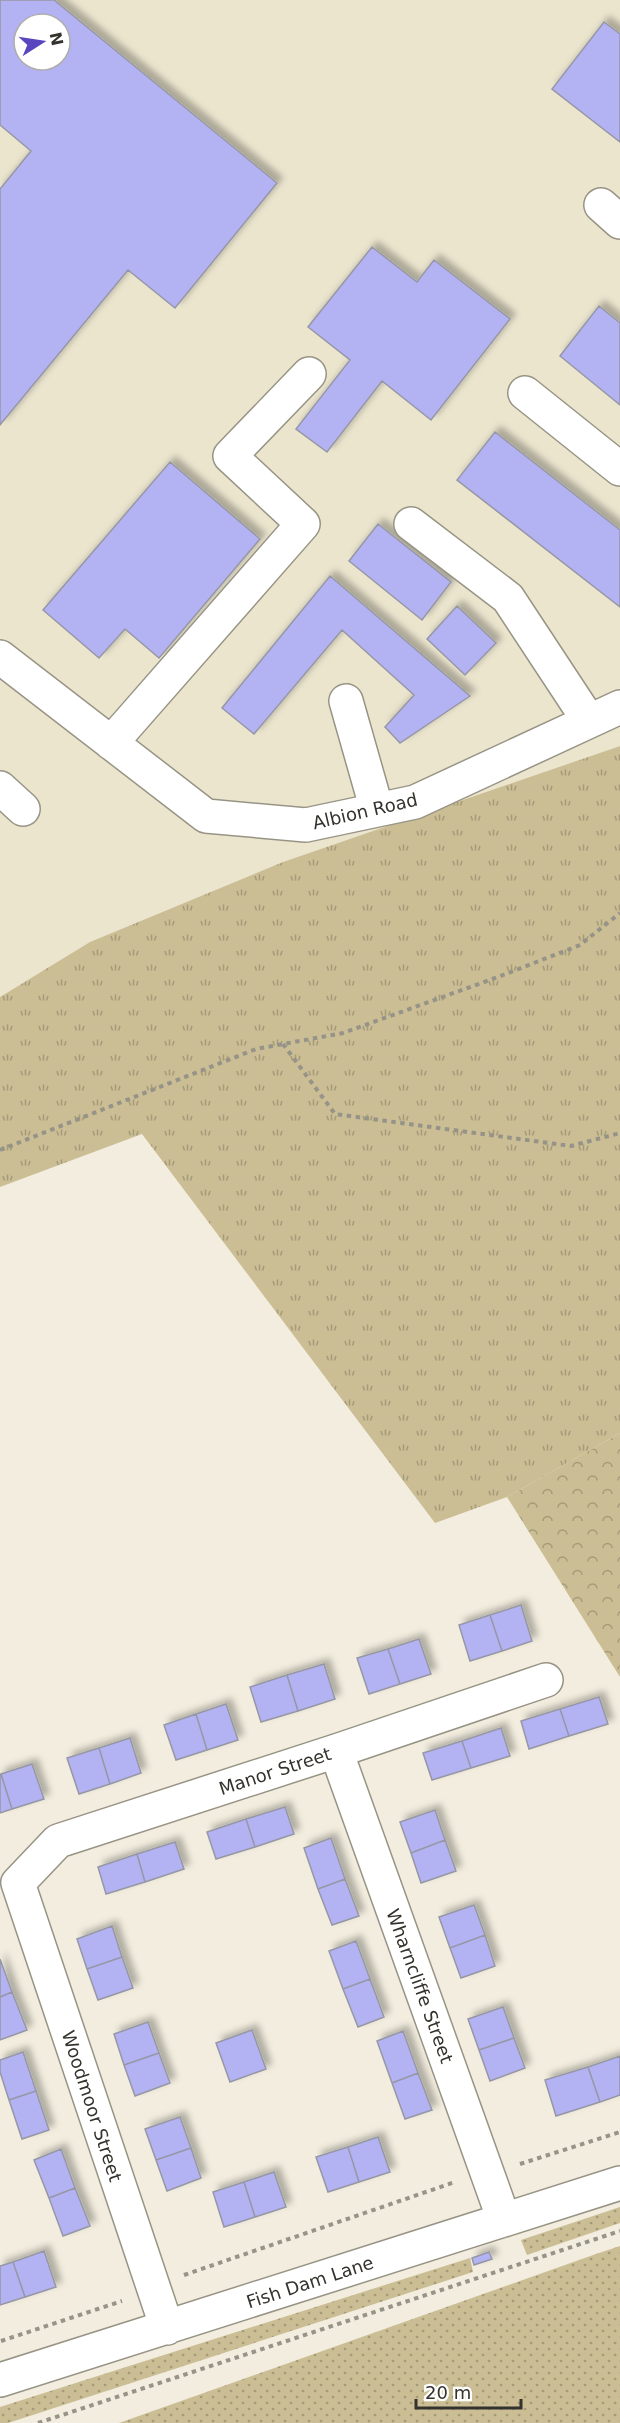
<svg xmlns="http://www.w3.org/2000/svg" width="620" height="2423" font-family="'DejaVu Sans',sans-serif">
	<defs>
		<pattern id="grass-dots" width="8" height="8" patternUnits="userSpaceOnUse" patternTransform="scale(1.5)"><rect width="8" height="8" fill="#cbbe94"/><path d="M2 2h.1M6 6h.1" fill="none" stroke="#a69b79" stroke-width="1.8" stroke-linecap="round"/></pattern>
		<pattern id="forest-crowns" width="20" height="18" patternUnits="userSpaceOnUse" patternTransform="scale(1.5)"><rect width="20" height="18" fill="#cbbe94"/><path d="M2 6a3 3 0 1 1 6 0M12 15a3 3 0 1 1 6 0" fill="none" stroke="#a69b79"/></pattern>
		<pattern id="park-tufts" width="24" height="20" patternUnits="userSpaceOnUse" patternTransform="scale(1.5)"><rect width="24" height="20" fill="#cbbe94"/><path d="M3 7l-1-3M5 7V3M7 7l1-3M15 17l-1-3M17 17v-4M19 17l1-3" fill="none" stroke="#a69b79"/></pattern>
		<filter id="shadow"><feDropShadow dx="5.5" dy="-5.5" stdDeviation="3" flood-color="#0004"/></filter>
	</defs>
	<rect width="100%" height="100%" fill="#f2edde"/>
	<!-- built -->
	<path fill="#ebe5ce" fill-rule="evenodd" d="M 0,0 L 620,0 L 620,746 L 283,862 L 90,942 L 0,997 ZM 24,24 L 60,24 L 60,60 L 24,60 Z"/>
	<!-- grass -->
	<path fill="url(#grass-dots)" d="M 620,2207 L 620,2223 L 527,2255 L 521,2240 Z
		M 620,2246 L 620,2423 L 119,2423 L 596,2254 Z
		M 470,2258 L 473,2272 L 8,2423 L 0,2423 L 0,2407 Z"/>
	<!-- forest -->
	<path fill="url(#forest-crowns)" d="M 620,1433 L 620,1677 L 507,1497 Z"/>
	<!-- park -->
	<path fill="url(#park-tufts)" d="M 620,746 L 620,1433 L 507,1497 L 435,1523 L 142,1134 L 0,1187 L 0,997 L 90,942 L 283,862 Z"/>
	<!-- building -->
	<path fill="#b3b2f3" stroke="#9697a5" stroke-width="1.5" fill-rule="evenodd" filter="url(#shadow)" d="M 0,0 L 54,0 L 277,183 L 175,308 L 128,270 L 0,425 L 0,189 L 31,151 L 0,125 ZM 24,24 L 60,24 L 60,60 L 24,60 Z
		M 604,22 L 620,34 L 620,142 L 552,89 Z
		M 372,247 L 417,282 L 434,260 L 510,319 L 431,420 L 382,381 L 327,452 L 296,429 L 350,360 L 308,327 Z
		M 599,306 L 620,323 L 620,405 L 560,356 Z
		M 495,432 L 620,530 L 620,607 L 457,480 Z
		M 170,462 L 260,539 L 159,658 L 125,629 L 99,658 L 43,610 Z
		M 378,524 L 451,582 L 422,620 L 349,561 Z
		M 330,576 L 470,696 L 400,743 L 385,727 L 414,695 L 342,630 L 254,734 L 222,708 Z
		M 457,606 L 496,643 L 465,675 L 427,639 Z
		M 521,1605 L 532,1641 L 502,1651 L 490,1615 Z
		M 490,1615 L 502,1651 L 470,1661 L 459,1625 Z
		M 419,1639 L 431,1674 L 400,1684 L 388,1649 Z
		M 388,1649 L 400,1684 L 369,1694 L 357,1658 Z
		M 324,1664 L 335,1699 L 298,1711 L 287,1675 Z
		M 287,1675 L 298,1711 L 261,1722 L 250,1687 Z
		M 599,1697 L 608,1724 L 569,1736 L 560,1709 Z
		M 226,1704 L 238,1740 L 207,1750 L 196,1714 Z
		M 560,1709 L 569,1736 L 529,1749 L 521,1721 Z
		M 196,1714 L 207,1750 L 176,1760 L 164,1725 Z
		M 501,1728 L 510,1756 L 471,1768 L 462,1741 Z
		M 130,1738 L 141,1773 L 110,1784 L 99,1748 Z
		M 462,1741 L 471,1768 L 432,1780 L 423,1753 Z
		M 99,1748 L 110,1784 L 79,1794 L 67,1758 Z
		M 32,1764 L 44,1799 L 12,1809 L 1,1774 Z
		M 1,1774 L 12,1809 L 0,1813 L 0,1775 Z
		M 285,1807 L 294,1834 L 255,1847 L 246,1819 Z
		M 435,1810 L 445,1840 L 411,1853 L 400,1822 Z
		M 246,1819 L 255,1847 L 216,1859 L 207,1832 Z
		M 331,1838 L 345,1879 L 318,1889 L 304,1848 Z
		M 445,1840 L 456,1871 L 421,1883 L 411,1853 Z
		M 175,1842 L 184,1869 L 145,1882 L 137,1854 Z
		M 137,1854 L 145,1882 L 106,1894 L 98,1867 Z
		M 345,1879 L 359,1916 L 332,1925 L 318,1889 Z
		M 474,1905 L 485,1935 L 450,1948 L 439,1917 Z
		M 112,1926 L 122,1957 L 87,1969 L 77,1939 Z
		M 485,1935 L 495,1966 L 461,1978 L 450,1948 Z
		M 356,1941 L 370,1979 L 343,1989 L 329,1951 Z
		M 122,1957 L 133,1988 L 98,2000 L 87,1969 Z
		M 0,1959 L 12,1992 L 0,1997 Z
		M 370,1979 L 384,2017 L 358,2027 L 343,1989 Z
		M 12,1992 L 27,2030 L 0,2040 L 0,1997 Z
		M 503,2007 L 514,2038 L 479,2050 L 468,2019 Z
		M 148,2022 L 159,2053 L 124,2065 L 114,2034 Z
		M 252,2030 L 266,2069 L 230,2082 L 216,2043 Z
		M 403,2031 L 418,2073 L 392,2083 L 377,2041 Z
		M 514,2038 L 525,2068 L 490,2081 L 479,2050 Z
		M 23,2052 L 36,2091 L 9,2100 L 0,2072 L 0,2060 Z
		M 159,2053 L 170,2083 L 135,2096 L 124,2065 Z
		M 620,2056 L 620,2095 L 600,2102 L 588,2067 Z
		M 588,2067 L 600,2102 L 556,2116 L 545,2080 Z
		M 418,2073 L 432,2110 L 405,2119 L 392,2083 Z
		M 36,2091 L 49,2130 L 22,2139 L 9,2100 Z
		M 180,2117 L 191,2148 L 156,2160 L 145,2129 Z
		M 378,2137 L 390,2172 L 359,2182 L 348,2147 Z
		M 348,2147 L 359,2182 L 328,2192 L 316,2157 Z
		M 191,2148 L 201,2178 L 167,2191 L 156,2160 Z
		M 61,2149 L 75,2188 L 49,2198 L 34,2160 Z
		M 274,2172 L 286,2207 L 255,2217 L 244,2182 Z
		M 244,2182 L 255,2217 L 224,2227 L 213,2192 Z
		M 75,2188 L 90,2226 L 63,2236 L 49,2198 Z
		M 44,2251 L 56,2287 L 25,2297 L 13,2262 Z
		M 489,2252 L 492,2259 L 474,2265 L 472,2258 Z
		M 13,2262 L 25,2297 L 0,2305 L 0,2266 Z"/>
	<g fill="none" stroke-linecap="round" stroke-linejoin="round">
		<!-- minor casing -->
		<g stroke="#989485" stroke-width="36">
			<path id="minor" d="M 601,205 L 620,222
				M 525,393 L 620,469
				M 411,524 L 508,598 L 589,721
				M 0,657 L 206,816 L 306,825 L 415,802 L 620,707
				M 346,701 L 377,810
				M 111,743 L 303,524 L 230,456 L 309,374
				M 0,788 L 23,809
				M 336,1751 L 504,2220
				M 167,2328 L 18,1883 L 58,1841 L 336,1751 L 546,1680
				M 0,2380 L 620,2183"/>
		</g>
		<!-- path -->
		<path stroke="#969388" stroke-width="4" stroke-dasharray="4.5 4.5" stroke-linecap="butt" d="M 283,1044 L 335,1114 L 571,1146 L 620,1133
			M 0,1150 L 256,1049 L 343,1033 L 498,977 L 580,945 L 620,913
			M 520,2164 L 620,2132
			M 184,2275 L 455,2182
			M 1,2341 L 122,2301
			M 38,2423 L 620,2231"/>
		<!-- minor -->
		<use href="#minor" stroke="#fff" stroke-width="33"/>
	</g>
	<g text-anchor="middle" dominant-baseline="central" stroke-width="4.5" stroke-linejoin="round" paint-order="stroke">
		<!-- street labels -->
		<g font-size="18" fill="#34322c" stroke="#fff">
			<text transform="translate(365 811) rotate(-13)">Albion Road</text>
			<text transform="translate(275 1771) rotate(-18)">Manor Street</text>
			<text transform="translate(420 1986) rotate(70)">Wharncliffe Street</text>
			<text transform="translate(92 2106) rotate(72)">Woodmoor Street</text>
			<text transform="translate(310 2282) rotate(-18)">Fish Dam Lane</text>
		</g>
	</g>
	<!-- north arrow -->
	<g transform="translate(42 42) rotate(78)"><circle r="28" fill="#ffffff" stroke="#aeadab" stroke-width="1.5"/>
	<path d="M0-4.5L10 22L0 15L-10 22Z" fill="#5946be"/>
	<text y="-9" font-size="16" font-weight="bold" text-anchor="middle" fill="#34322c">N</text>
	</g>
	<!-- scale -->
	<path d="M416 2399v9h105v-9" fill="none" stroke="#34322c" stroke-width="3"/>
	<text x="425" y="2399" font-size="18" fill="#34322c" stroke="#ffffff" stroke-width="4.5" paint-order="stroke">20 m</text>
</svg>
